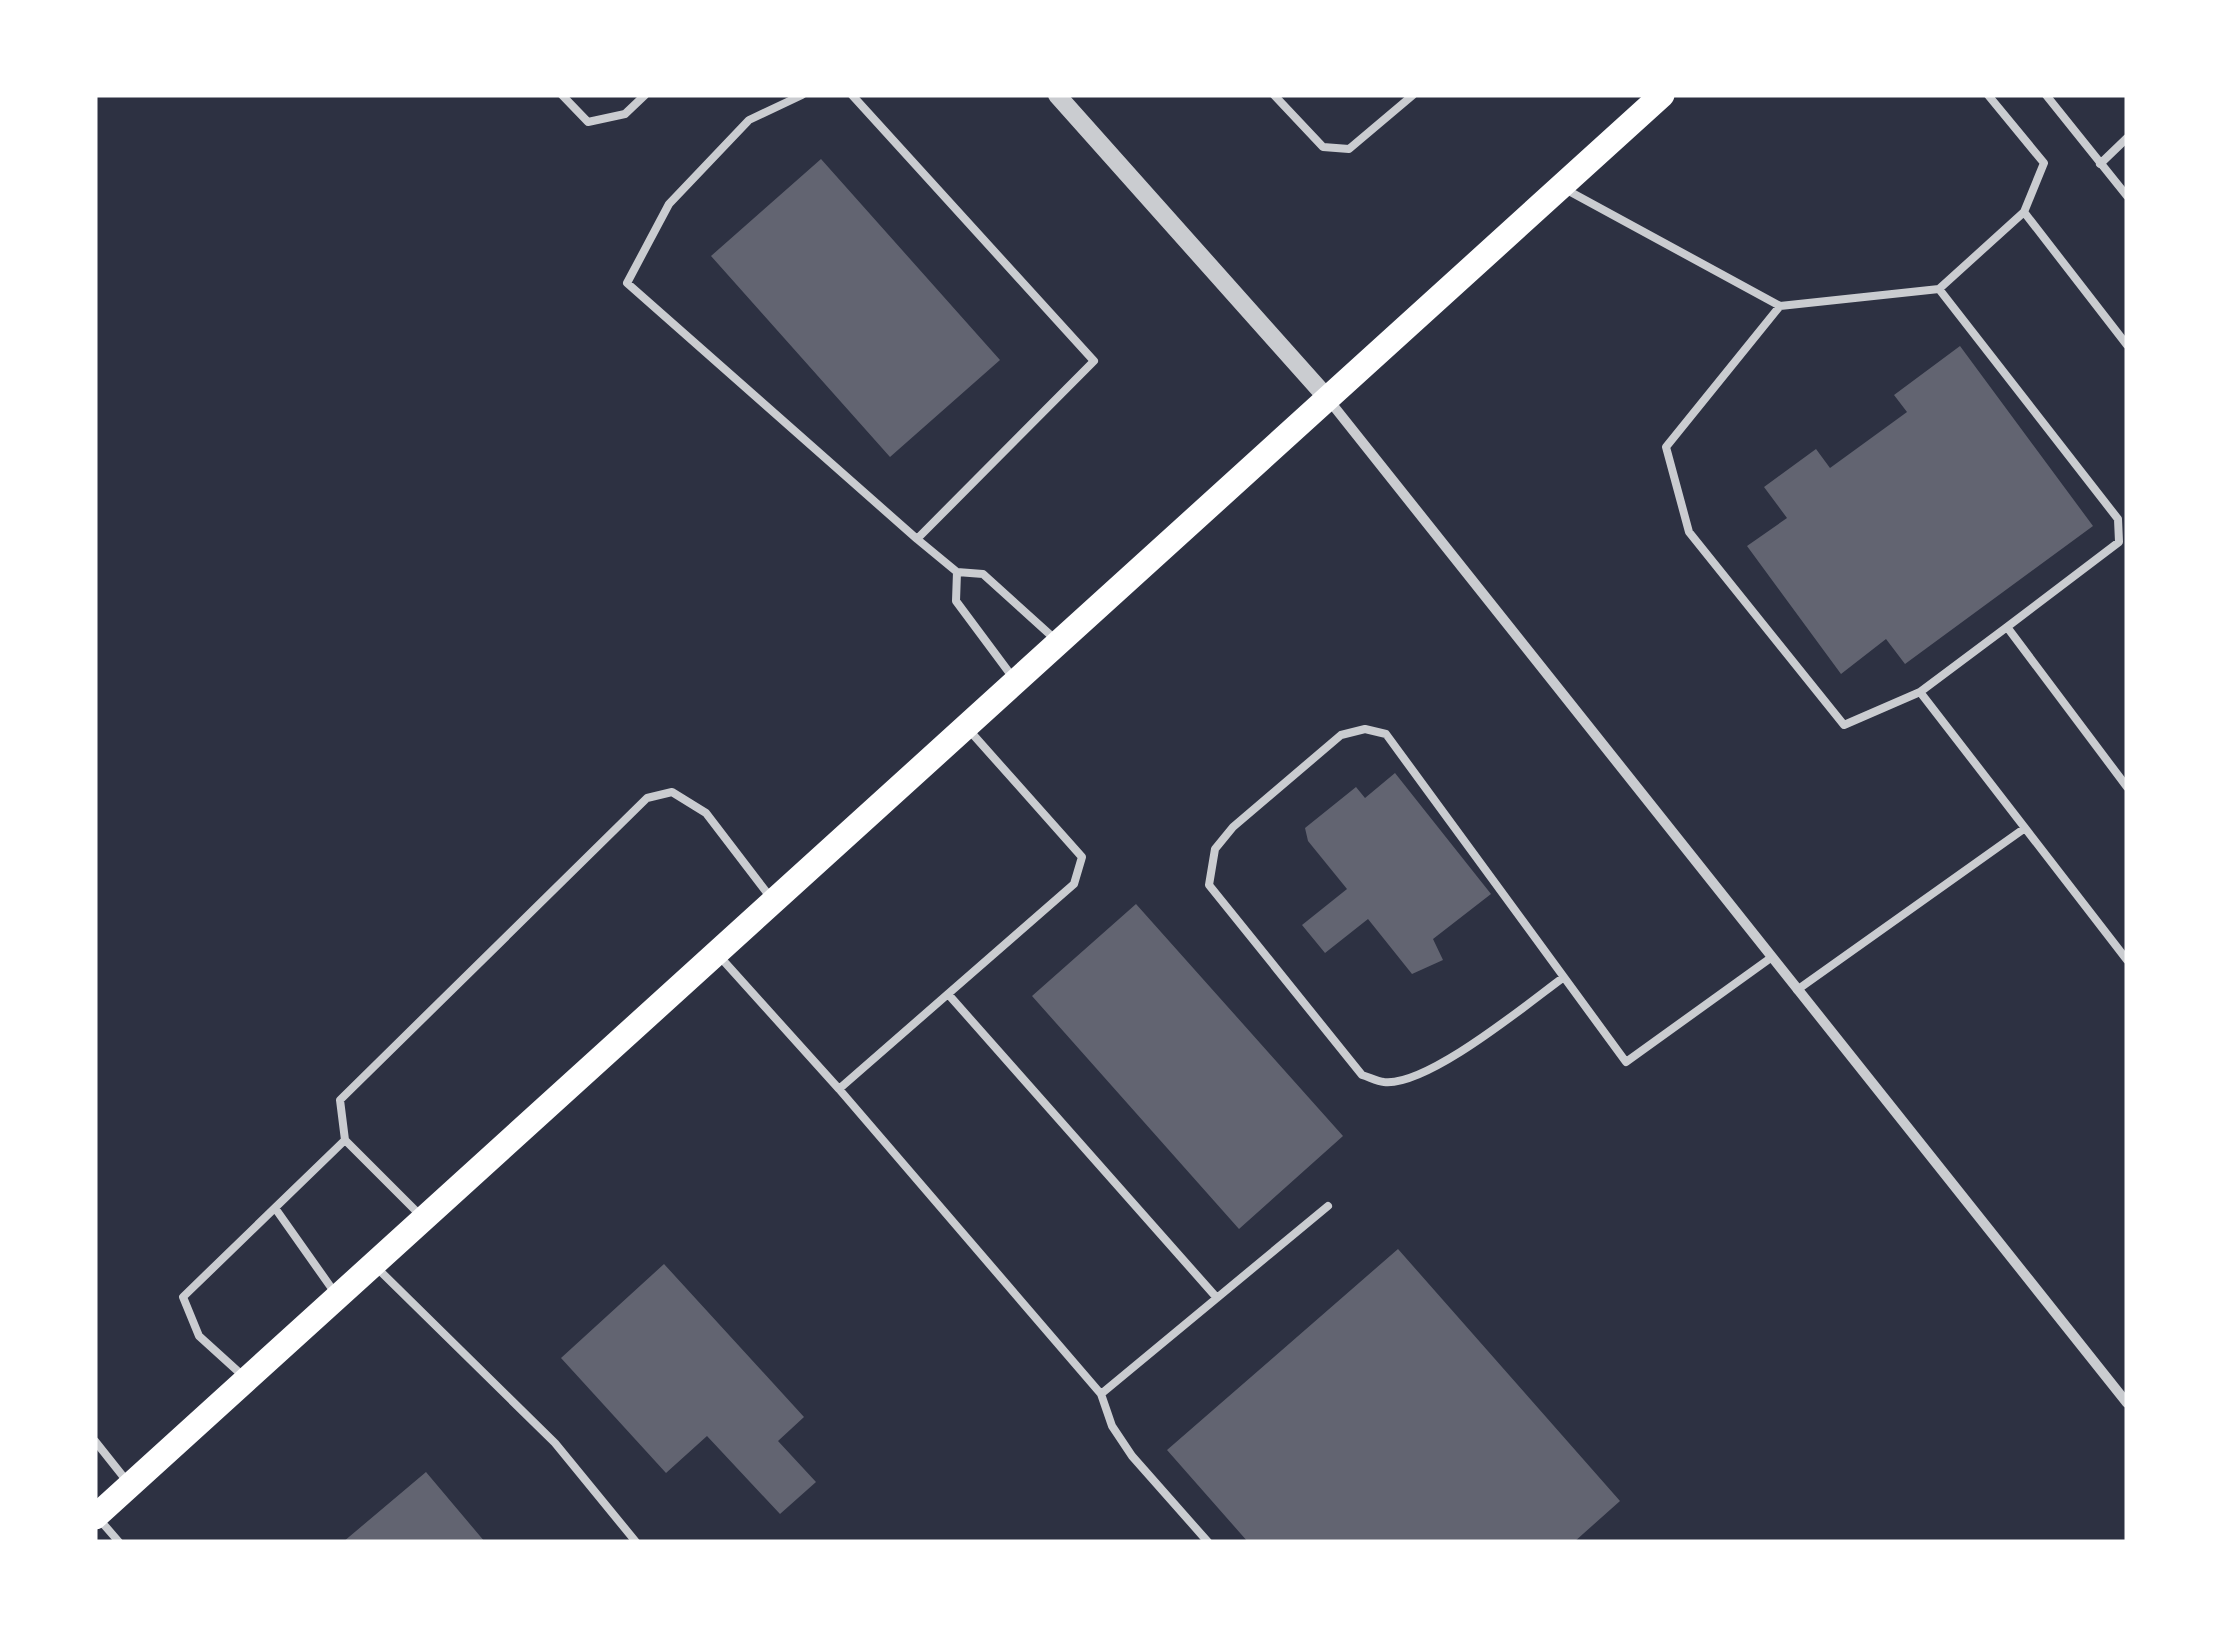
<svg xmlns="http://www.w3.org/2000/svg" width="2222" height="1637" font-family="'Roboto Condensed',sans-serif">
	<rect width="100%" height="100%" fill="#2d3142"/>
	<!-- building -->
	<path fill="#626471" d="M 821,159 L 1000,360 L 890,457 L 711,256 Z
		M 1960,346 L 2093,526 L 1905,664 L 1886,639 L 1841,674 L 1747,546 L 1787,518 L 1764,487 L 1816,449 L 1830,468 L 1907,412 L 1894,395 Z
		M 1395,773 L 1491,894 L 1433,939 L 1443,960 L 1412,974 L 1368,919 L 1325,953 L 1302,925 L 1347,889 L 1308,841 L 1305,828 L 1356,787 L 1365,798 Z
		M 1136,904 L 1343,1136 L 1239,1229 L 1032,996 Z
		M 1398,1249 L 1620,1501 L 1574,1542 L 1248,1542 L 1167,1450 Z
		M 664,1264 L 804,1417 L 778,1441 L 816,1482 L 780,1514 L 707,1436 L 666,1473 L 561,1358 Z
		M 426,1472 L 485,1542 L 343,1542 Z"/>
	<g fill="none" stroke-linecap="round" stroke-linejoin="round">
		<!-- service -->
		<path stroke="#caccd0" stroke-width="8" d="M 562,95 L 588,122 L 625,114 L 645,95
			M 802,95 L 749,120 L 669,204 L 627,283 L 917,539
			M 852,95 L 1094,361 L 917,539 L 957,572 L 983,574 L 1056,640
			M 1274,95 L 1323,147 L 1349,149 L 1413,95
			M 1988,95 L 2044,163 L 2024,212 L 2127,345
			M 2046,95 L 2127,196
			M 2100,164 L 2127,138
			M 1565,189 L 1780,306 L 1939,289 L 2118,519 L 2119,542 L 2007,627
			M 1939,289 L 2024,212
			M 1780,306 L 1666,447 L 1689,532 L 1844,725 L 1920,692
			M 957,572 L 956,601 L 1014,679
			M 2127,787 L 2007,627 L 1920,692 L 2127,960
			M 721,958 L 839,1089 L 1074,884 L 1082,857 L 969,730
			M 1564,977 C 1527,1004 1427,1087 1384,1082 C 1377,1081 1369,1077 1362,1075 L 1209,885 L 1215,849 L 1233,827 L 1341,735 L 1365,729 L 1386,734 L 1626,1062 L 1772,957
			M 1797,990 L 2025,828
			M 948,994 L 1217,1298
			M 839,1089 L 1101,1394 L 1328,1206
			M 275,1208 L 335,1293
			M 420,1215 L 345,1140 L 340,1100 L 647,798 L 672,792 L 706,813 L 771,898
			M 376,1267 L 555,1443 L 636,1542
			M 242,1375 L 199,1336 L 183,1297 L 345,1140
			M 1101,1394 L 1112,1426 L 1132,1456 L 1208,1542
			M 95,1441 L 126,1480
			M 99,1519 L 119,1542"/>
		<!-- minor -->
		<path stroke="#caccd0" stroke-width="10" d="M 1328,399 L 2127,1403"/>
		<!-- tertiary -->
		<path stroke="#caccd0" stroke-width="18" d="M 1057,95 L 1328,399"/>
		<!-- primary -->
		<path stroke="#fff" stroke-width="25" d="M 95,1517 L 1662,95"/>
	</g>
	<!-- border -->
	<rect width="2222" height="1637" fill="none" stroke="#ffffff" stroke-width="195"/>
</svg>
